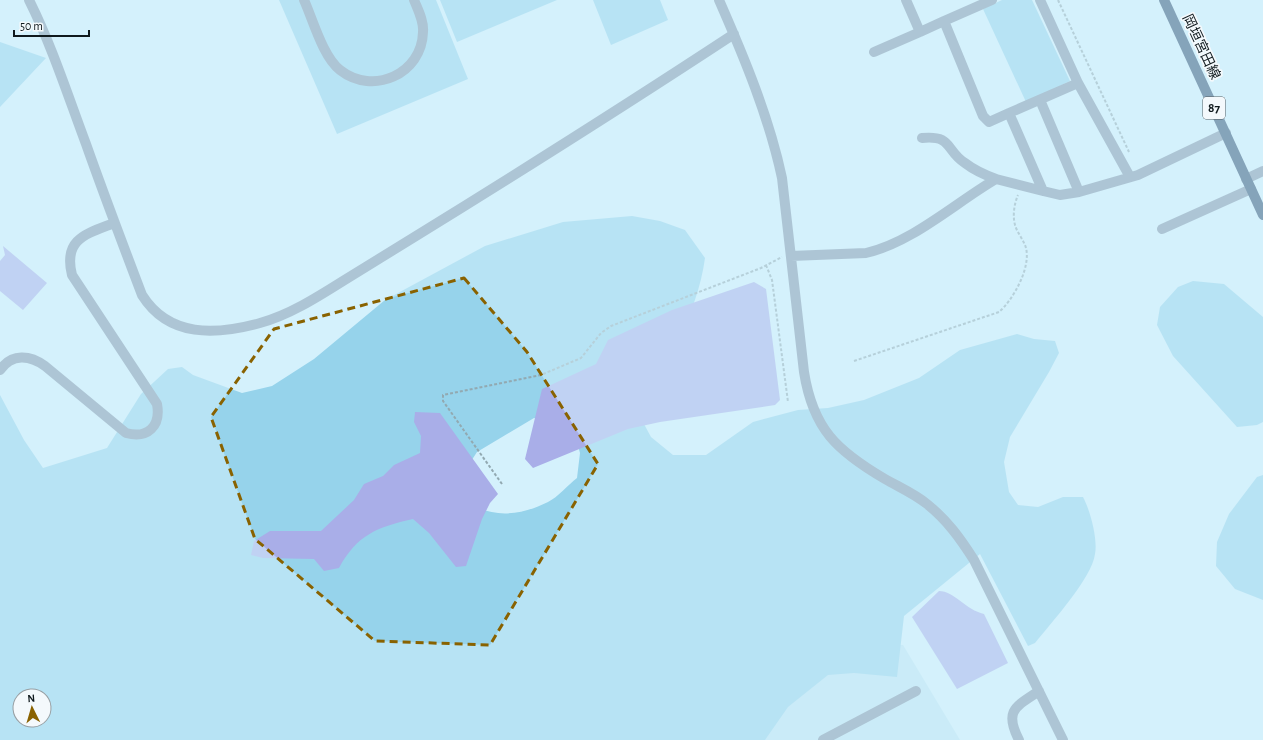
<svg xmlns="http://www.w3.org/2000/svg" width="1263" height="740" font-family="'Alegreya Sans','Noto Sans JP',sans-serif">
	<rect width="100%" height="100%" fill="#d4f1fc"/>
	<!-- built -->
	<path fill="#bfe4f3" d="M 878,644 L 903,645 L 960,740 L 681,740 Z"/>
	<!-- green -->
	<path fill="#96d3eb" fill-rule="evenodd" d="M 279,0 L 436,0 L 468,79 L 337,134 Z
		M 440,0 L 557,0 L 457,42 Z
		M 593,0 L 660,0 L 668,20 L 611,45 Z
		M 1002,0 L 1032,0 L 1070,81 L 1026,102 L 983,9 Z
		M 0,42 L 46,58 L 0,107 Z
		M 632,216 L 660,221 L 685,230 L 705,258 C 697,316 666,362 638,413 L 651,437 L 673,455 L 706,455 L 753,422 L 798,410 L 828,408 L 864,400 L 919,378 L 960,350 L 1017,334 L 1034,339 L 1055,341 L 1059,353 L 1049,372 L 1010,437 L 1004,462 L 1009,492 L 1018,505 L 1038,507 L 1063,497 L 1083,497 C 1090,510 1098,539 1095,554 C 1092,578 1051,623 1035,643 L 1028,646 L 980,554 L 904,616 L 897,677 L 854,673 L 828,675 L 788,707 L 765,740 L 0,740 L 0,395 L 24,440 L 43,468 L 107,448 L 141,394 L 168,369 L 182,367 L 193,375 L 242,393 L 272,386 L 314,359 L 385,300 L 485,246 L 563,222 ZM 534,418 L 549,420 L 576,438 L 580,453 L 577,478 C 568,485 558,497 548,502 C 526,513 501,518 479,508 L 466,469 L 477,452 ZM 20,696 L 44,696 L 44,720 L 20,720 Z
		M 1193,281 L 1224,284 L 1263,317 L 1263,422 L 1257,425 L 1237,427 L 1173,356 L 1157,325 L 1160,307 L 1178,287 Z
		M 1263,475 L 1263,600 L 1235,589 L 1216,566 L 1217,542 L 1229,514 L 1257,477 Z"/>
	<!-- water -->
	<path fill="#a9aee8" d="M 3,246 L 47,283 L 23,310 L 0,291 L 0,261 L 5,255 Z
		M 754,282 L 766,289 L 780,400 L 775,405 L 660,422 L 628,429 L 533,468 L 525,459 L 542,389 L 596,364 L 608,340 L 672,310 Z
		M 415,412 L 440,413 L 498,494 L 490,503 L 482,519 L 466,566 L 456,567 L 429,533 L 413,519 C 377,527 357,535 339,568 L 324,571 L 314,559 L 263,558 L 251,555 L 254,541 L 270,531 L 321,531 L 354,500 L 364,484 L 383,476 L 394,465 L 420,453 L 421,436 L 414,422 Z
		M 939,591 C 954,591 966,610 984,614 L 1008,663 L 957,689 L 912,617 Z"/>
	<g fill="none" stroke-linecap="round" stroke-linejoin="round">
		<!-- path -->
		<path stroke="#92a9b1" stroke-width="2" stroke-dasharray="3 2" stroke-linecap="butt" d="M 1058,0 L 1129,152
			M 766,265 L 772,280 L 788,402
			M 854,361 L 999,312 C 1013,300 1031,268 1026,248 C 1024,241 1019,235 1016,228 C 1012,218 1014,204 1018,195
			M 502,484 L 443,401 L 443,395 L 541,375 L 581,358 L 601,333 L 611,326 L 761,268 L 782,257"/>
		<!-- minor -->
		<path stroke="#7f91a6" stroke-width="10" d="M 29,0 C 52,46 68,96 86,144 C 104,195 123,245 142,295 C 169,338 216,335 260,323 C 289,315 316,298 343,281 C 367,266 392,251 416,236 C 523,170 629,103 734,34
			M 304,0 C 313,20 323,57 340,70 C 373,96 422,74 423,32 C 424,21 418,10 414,0
			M 719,0 C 744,57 769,117 782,178 L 804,372 C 813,429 837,451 885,479 C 899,487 915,494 927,504 C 947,520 960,538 974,560 L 1063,740
			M 906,0 L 920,32 L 944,21 L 983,116 L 989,122 L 1009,113 L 1043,191 L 1060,195 L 1079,192 L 1138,175 L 1226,133
			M 1040,0 L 1078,83 L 1130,177
			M 944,21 L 992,0
			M 874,52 L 920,32
			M 1040,100 L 1079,192
			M 1009,113 L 1078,83
			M 922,138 C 953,135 945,150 965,163 C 974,170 985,175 996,179
			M 1246,179 L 1263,171
			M 1162,229 L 1251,189
			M 791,256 L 866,253 C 913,242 955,203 996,179 L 1043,191
			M 0,370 C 12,353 30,355 45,366 L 126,433 C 148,439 161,426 157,404 L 72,275 C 63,239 86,234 114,223
			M 823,740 L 916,691
			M 1019,740 C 1004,711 1015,707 1039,691"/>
		<!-- major -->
		<path stroke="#27476a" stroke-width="10" d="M 1164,0 L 1263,215"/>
	</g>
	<!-- marked area -->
	<path d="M0 0H1263V740H0ZM 464,278 L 527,352 L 598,464 L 490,645 L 375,641 L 255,539 L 211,417 L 274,329 Z" fill="#d4f1fc" fill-opacity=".55" fill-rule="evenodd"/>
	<path fill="none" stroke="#896200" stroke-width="3" stroke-dasharray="8 5" stroke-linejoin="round" d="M 464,278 L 527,352 L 598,464 L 490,645 L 375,641 L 255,539 L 211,417 L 274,329 Z"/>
	<g text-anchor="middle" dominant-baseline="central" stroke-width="3.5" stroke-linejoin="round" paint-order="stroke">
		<!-- shield labels -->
		<rect fill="#f4f9fc" stroke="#545c60" stroke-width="1" x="1203" y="97" width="22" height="22" rx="3"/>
		<g font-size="13" font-weight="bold" fill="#0f191d">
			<text x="1214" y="108">87</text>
		</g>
		<!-- street labels -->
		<g font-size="14" fill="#0f191d" stroke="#f4f9fc">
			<text transform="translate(1201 47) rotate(65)">岡垣宮田線</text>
		</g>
	</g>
	<!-- north arrow -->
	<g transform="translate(32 708) rotate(355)"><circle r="19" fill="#f4f9fc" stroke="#989fa3"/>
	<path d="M0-3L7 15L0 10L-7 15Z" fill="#896200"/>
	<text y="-6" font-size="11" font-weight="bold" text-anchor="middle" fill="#0f191d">N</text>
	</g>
	<!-- scale -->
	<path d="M14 30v6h75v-6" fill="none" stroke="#0f191d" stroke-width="2"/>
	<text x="20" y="30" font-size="12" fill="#0f191d" stroke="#f4f9fc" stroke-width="3" paint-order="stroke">50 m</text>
</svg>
